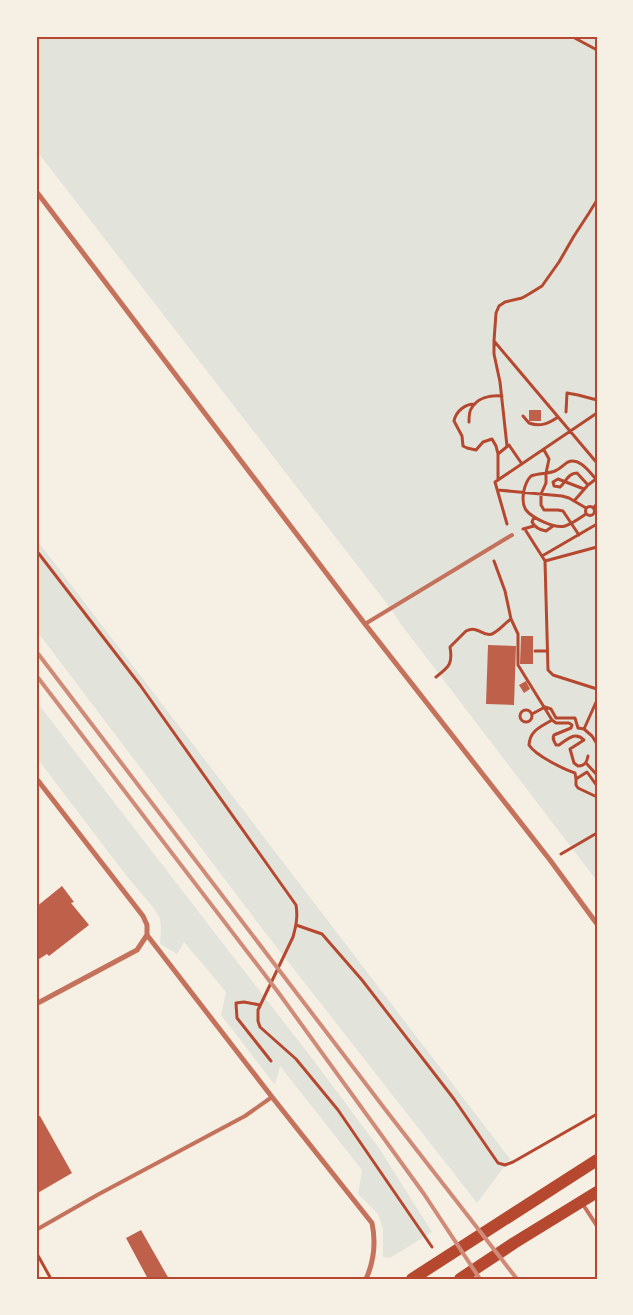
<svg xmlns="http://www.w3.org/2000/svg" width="633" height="1315" font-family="Ubuntu,sans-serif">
	<rect width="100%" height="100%" fill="#f6efe4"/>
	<!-- green -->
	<path fill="#e2e4dc" d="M 36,36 L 597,36 L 597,881 L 400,623 L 391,609 L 36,150 Z
		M 36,539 L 510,1159 L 477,1203 L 264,931 L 36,630 Z
		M 36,701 L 228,950 L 308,1053 L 379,1148 L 432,1232 L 390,1258 L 383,1257 L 383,1229 L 378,1214 L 358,1194 L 362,1170 L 280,1066 L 275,1085 L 221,1015 L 226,992 L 184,942 L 177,954 L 160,944 L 161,929 L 160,918 L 152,906 L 129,879 L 36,757 Z"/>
	<!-- building -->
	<path fill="#bf614a" d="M 529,410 L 541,410 L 541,421 L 529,421 Z
		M 521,636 L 533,636 L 533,664 L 520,664 Z
		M 488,645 L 516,646 L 514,705 L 486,704 Z
		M 526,681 L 530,689 L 524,693 L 519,685 Z
		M 62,886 L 74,902 L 71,903 L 89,925 L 49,956 L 47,954 L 36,961 L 36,907 Z
		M 36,1115 L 40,1116 L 72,1173 L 36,1194 Z
		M 141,1230 L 169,1279 L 148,1279 L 126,1238 Z"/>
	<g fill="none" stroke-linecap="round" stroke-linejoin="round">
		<!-- path -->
		<path stroke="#b5482f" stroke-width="3" d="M 571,36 L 597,50
			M 494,341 L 597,463
			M 475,404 C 465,404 456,411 454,421 L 462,436 L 463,446 L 467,448 L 476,450 L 483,442 L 492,439 L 496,446 L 498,454
			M 566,412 L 567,393 L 578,395 L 597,400
			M 523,416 L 529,423 C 540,427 548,424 558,417
			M 469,422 C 469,418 469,412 471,409 C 477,398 490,395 502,396
			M 507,446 L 500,382 L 494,354 L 494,341 L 496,313 L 499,306 L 505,302 L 522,298 L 529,294 L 542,286 L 559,262 L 574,236 L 589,213 L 597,200
			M 544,450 L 549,459 L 546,473 L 546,483 L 541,494 L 541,505 L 544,510 L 558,510 L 563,511 L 579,535
			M 498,480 L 597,413
			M 584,489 L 558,479 L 553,482 L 554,486 L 560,487 C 566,482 568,473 577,473 L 588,485
			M 498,490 L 562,496 L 569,498 L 586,508
			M 574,501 L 588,485 L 596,479
			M585.5 511a4.5 4.5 0 1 1 9 0a4.5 4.5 0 1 1-9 0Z
			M 593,508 L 597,504
			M 586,514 C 580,518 572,524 565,526 C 555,529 532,518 526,510 C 520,501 524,483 531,476 C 539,473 547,474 555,471 C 560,469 563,465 568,462 C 580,457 590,473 597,480
			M 534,517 L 532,522 C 535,528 540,530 546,531 L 553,526
			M 507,524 L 495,482 L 498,480 L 498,454 L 509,445 L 522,464
			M 523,529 L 534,526
			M 526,531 L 545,561 L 548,670 L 553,675 L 597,689
			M 36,550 L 140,685 L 296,905 C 298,917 296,926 293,937 L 258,1010 L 258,1021 L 260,1027 L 296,1059 L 338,1110 L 432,1247
			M 542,556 L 597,524
			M 494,561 L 505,591 L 511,619 L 518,634 L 518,665 L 552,720
			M 545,561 L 597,547
			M 535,651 L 547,651
			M 436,677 C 449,667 453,664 450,647 L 466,631 C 478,625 482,637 492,634 C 499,631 505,623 511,619
			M 597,700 L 584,729 L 592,736 L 597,744
			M520 716a6 6 0 1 1 12 0a6 6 0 1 1-12 0Z
			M 532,714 L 545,707 L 551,709 L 556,718 L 575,718 L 578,728 L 584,729
			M 588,756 C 587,762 585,766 578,766 L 574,763 L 570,749 L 584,740 C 575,731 568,739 559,745 L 556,745 C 554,741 552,738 554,735 L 571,728 L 572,725 L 569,723 L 556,723 L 552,720 C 541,727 530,730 529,745 C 535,755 563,769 575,773 L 576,779 L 587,772 L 597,786
			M 586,763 L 597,775
			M 576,779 L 576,785 L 578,788 L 597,797
			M 561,854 L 597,833
			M 296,925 L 322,934 L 362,980 L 454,1099 L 498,1163 L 505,1165 L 513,1162 L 597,1114
			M 260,1005 L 244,1002 L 236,1003 L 237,1018 L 271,1061
			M 36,1252 L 51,1279"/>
		<!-- service -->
		<path stroke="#c5725c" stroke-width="4" d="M 365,624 L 512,535
			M 582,1203 L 597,1226
			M 36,1230 L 99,1194 L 245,1116 L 272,1097"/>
		<!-- minor -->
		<path stroke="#c5725c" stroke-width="5" d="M 36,191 L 365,624 L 550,860 L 597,924
			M 36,778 L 143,916 L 147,925 L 147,935 L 272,1097 L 372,1223 C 376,1242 374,1261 366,1279
			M 36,1004 L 137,950 L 147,935"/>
		<!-- primary -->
		<path stroke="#b5482f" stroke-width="12" d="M 412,1279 L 597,1160
			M 460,1279 L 514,1243 L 597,1192"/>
		<!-- rail -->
		<path stroke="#cf8b77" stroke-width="4" d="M 36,651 L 388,1113 L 517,1279
			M 36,675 L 278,992 L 424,1194 L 480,1279"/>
	</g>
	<!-- border -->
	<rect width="633" height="1315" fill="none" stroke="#f6efe4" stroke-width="75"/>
	<rect x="38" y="38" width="558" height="1240" fill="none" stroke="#b5482f" stroke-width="2"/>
</svg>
